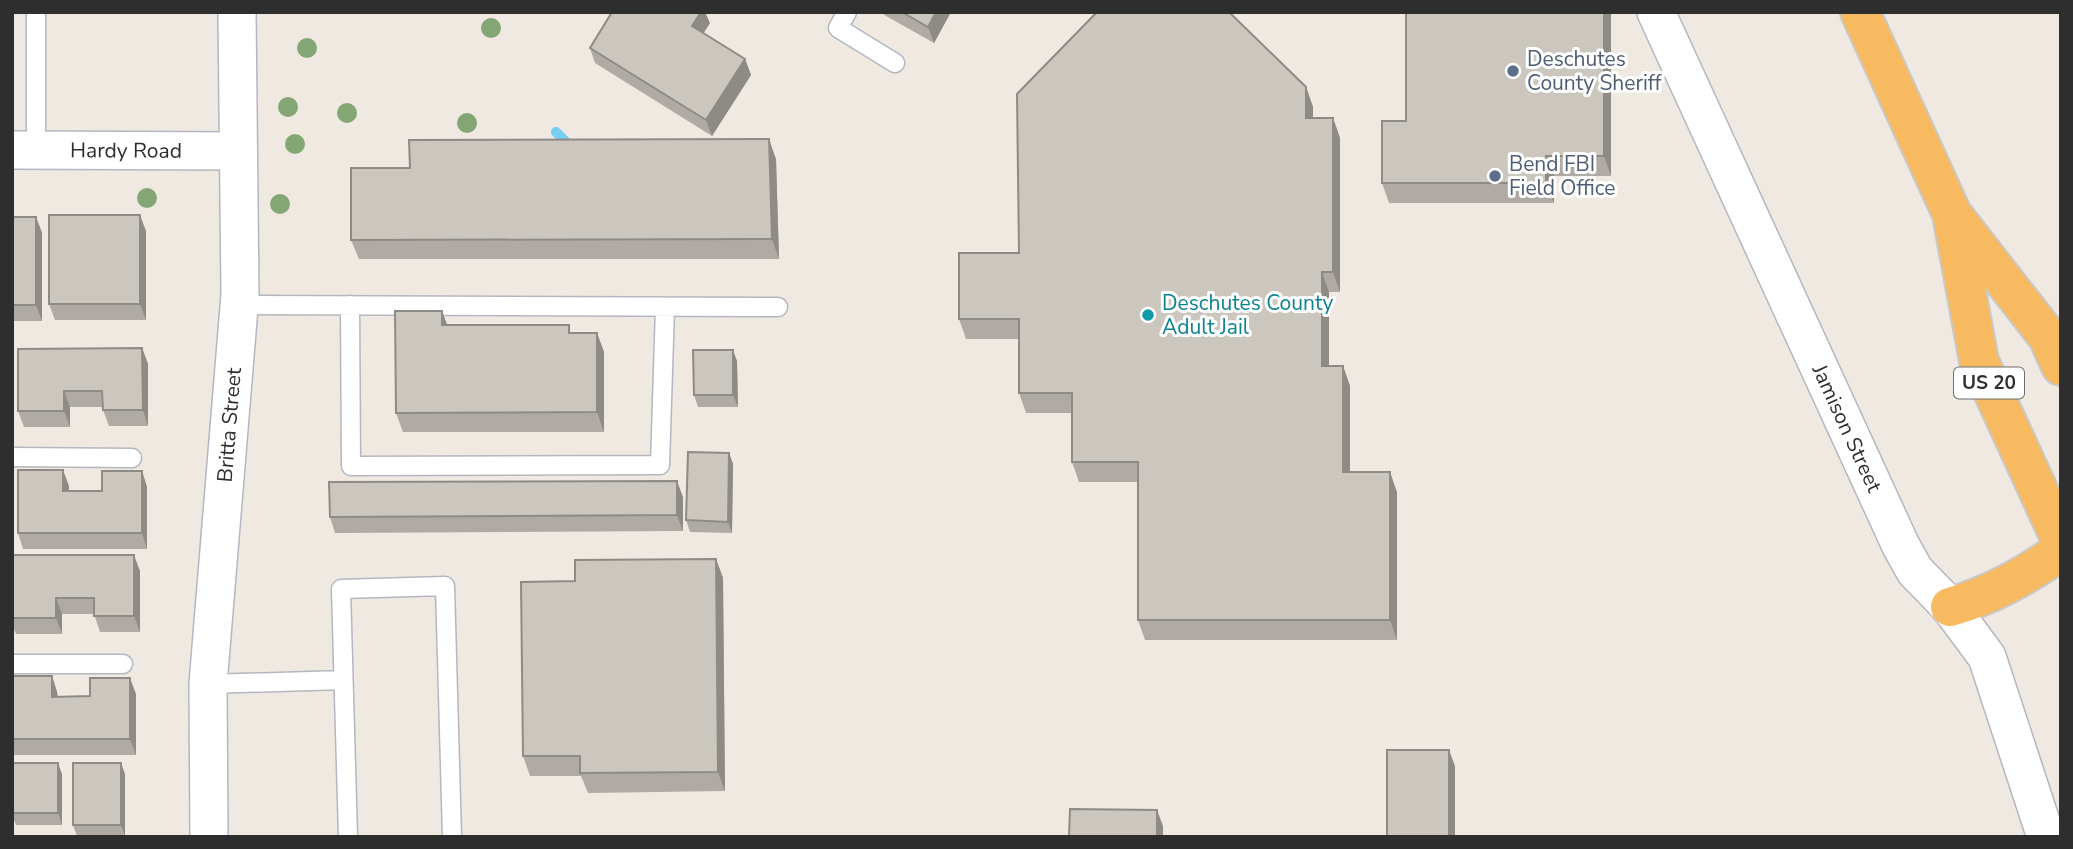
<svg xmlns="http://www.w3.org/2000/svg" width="2073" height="849" font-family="'Nunito Sans',sans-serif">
	<rect width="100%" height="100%" fill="#efe9e1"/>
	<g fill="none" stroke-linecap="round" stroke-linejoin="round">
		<!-- stream -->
		<path stroke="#75cff0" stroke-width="10" d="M 556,132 L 572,148"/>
		<!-- service casing -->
		<g stroke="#b4b7c1" stroke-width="21">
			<path id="service" d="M 36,12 L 36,150
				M 847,12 L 838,28 L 895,63
				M 239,305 L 778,307
				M 350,305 L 351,466 L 660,465 L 665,307
				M 12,457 L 132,458
				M 12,664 L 123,664
				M 208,684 L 343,680
				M 348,837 L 341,589 L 445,586 L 452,837"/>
		</g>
		<!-- minor casing -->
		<g stroke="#b4b7c1" stroke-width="40">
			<g id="minor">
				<path id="s1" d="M 1656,12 L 1901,546 L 1915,571 L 1950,607 L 1987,657 L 2046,837"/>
				<path id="s2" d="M 12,150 L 238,151"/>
				<path id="s3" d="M 209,837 L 208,684 L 240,295 L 237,12"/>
			</g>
		</g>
		<!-- trunk casing -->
		<g stroke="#c9c9c9" stroke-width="42">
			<path id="trunk" d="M 1860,12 L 1952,214 L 2048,337 L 2061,366
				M 1953,220 L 1979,361 L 2061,540
				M 1950,607 C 1992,595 2025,576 2061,551"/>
		</g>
		<!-- service -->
		<use href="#service" stroke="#fff" stroke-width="18"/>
		<!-- minor -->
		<use href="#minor" stroke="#fff" stroke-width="37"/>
		<!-- trunk -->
		<use href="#trunk" stroke="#f8ba60" stroke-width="38"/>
	</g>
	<!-- trees -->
	<g fill="#84a574">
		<circle cx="491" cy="28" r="10"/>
		<circle cx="307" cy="48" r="10"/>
		<circle cx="288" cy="107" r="10"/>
		<circle cx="347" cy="113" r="10"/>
		<circle cx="467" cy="123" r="10"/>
		<circle cx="295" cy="144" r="10"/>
		<circle cx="147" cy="198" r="10"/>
		<circle cx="280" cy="204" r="10"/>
	</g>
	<!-- wall -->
	<path fill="#afaba4" d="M 879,12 L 951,12 L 934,43 Z
		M 1611,12 L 1611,176 L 1554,176 L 1554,203 L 1389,203 L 1382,183 L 1406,121 Z
		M 710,23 L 703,33 L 745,59 L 751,75 L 712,136 L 595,63 L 590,48 Z
		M 1306,87 L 1313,107 L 1313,118 L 1333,118 L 1340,138 L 1340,292 L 1329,292 L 1329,366 L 1343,366 L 1350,386 L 1350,472 L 1397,492 L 1397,640 L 1145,640 L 1138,620 L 1138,482 L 1079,482 L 1072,462 L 1072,413 L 1026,413 L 1019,393 L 1019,339 L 966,339 L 959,319 L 1019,253 Z
		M 776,159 L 779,259 L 359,259 L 351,240 L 410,168 Z
		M 12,217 L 36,217 L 42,233 L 42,321 L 12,321 Z
		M 146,231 L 146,320 L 55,320 L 49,304 Z
		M 442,311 L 447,325 L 572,333 L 597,333 L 604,352 L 604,432 L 403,432 L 396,413 Z
		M 142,348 L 148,364 L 148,426 L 109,426 L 103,410 L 103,407 L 70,407 L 70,427 L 24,427 L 18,411 Z
		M 737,361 L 738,407 L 698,407 L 694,395 Z
		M 729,453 L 733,464 L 732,533 L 690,532 L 686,520 Z
		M 142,471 L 147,487 L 147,549 L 23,549 L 18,533 L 69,486 L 69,491 L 102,491 Z
		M 683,497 L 683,531 L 335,533 L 330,517 Z
		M 12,555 L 140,571 L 140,632 L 100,632 L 94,614 L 62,614 L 62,634 L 16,634 L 12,624 Z
		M 716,559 L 723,578 L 725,791 L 588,793 L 581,776 L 530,776 L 523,756 L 575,581 Z
		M 12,676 L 52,676 L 57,692 L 58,697 L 136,694 L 136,755 L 12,755 Z
		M 12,763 L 62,774 L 62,825 L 16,825 L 12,815 Z
		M 125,774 L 125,836 L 77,836 L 73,825 Z"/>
	<!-- shaded-wall -->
	<path fill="#8e8b86" d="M 701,12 L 705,12 L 710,23 L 698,42 L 692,26 Z
		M 936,12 L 951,12 L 934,43 L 928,27 Z
		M 1604,12 L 1611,12 L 1611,176 L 1604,156 Z
		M 745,59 L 751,75 L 712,136 L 706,120 Z
		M 1306,87 L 1313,107 L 1313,138 L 1306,118 Z
		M 1333,118 L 1340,138 L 1340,292 L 1333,272 Z
		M 769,139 L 776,159 L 779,259 L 772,239 Z
		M 1546,156 L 1554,176 L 1554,203 L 1546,183 Z
		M 140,215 L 146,231 L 146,320 L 140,304 Z
		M 36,217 L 42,233 L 42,321 L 36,305 Z
		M 1322,272 L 1329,292 L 1329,386 L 1322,366 Z
		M 442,311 L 449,330 L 442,325 Z
		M 597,333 L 604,352 L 604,432 L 597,412 Z
		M 142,348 L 148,364 L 148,426 L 143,410 Z
		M 733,350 L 737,361 L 738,407 L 733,395 Z
		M 1343,366 L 1350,386 L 1350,492 L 1343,472 Z
		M 64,391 L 70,407 L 70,427 L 64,411 Z
		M 729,453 L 733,464 L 732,533 L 728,522 Z
		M 63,470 L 69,486 L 69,507 L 63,491 Z
		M 142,471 L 147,487 L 147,549 L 142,533 Z
		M 1390,472 L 1397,492 L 1397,640 L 1390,620 Z
		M 677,481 L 683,497 L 683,531 L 677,515 Z
		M 134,555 L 140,571 L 140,632 L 134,616 Z
		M 716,559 L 723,578 L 725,791 L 718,772 Z
		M 56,598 L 62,614 L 62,634 L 56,618 Z
		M 52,676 L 57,692 L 58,713 L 52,697 Z
		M 130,678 L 136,694 L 136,755 L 130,739 Z
		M 1449,750 L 1455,766 L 1455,837 L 1449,837 Z
		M 58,763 L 62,774 L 62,825 L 58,813 Z
		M 121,763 L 125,774 L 125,836 L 121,825 Z
		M 1157,810 L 1163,826 L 1163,837 L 1157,837 Z"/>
	<!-- building -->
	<path fill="#cbc7bf" stroke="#8e8b86" stroke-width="2" d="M 612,12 L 701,12 L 692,26 L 745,59 L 706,120 L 590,48 Z
		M 902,12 L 936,12 L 928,27 Z
		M 1097,12 L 1229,12 L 1306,87 L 1306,118 L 1333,118 L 1333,272 L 1322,272 L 1322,366 L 1343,366 L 1343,472 L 1390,472 L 1390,620 L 1138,620 L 1138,462 L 1072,462 L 1072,393 L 1019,393 L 1019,319 L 959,319 L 959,253 L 1019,253 L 1017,94 Z
		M 1406,12 L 1604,12 L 1604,156 L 1546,156 L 1546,183 L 1382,183 L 1382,121 L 1406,121 Z
		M 769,139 L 772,239 L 351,240 L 351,168 L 410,168 L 409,140 Z
		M 49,215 L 140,215 L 140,304 L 49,304 Z
		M 12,217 L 36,217 L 36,305 L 12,305 Z
		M 395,311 L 442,311 L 442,325 L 569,325 L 569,333 L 597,333 L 597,412 L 396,413 Z
		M 142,348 L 143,410 L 103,410 L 102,391 L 64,391 L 64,411 L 18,411 L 18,349 Z
		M 693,350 L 733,350 L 733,395 L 694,395 Z
		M 688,452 L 729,453 L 728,522 L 686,520 Z
		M 18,470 L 63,470 L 63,491 L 102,491 L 102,471 L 142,471 L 142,533 L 18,533 Z
		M 677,481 L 677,515 L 330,517 L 329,482 Z
		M 12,555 L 134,555 L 134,616 L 94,616 L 94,598 L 56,598 L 56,618 L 12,618 Z
		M 716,559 L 718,772 L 580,773 L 580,756 L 523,756 L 521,582 L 575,581 L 575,560 Z
		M 12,676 L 52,676 L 52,697 L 90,696 L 90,678 L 130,678 L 130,739 L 12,739 Z
		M 1387,750 L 1449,750 L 1449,837 L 1387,837 Z
		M 12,763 L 58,763 L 58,813 L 12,813 Z
		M 73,763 L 121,763 L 121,825 L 73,825 Z
		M 1070,809 L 1157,810 L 1157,837 L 1069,837 Z"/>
	<!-- markers -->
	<g fill="#5c6f8a" stroke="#fff" stroke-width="2.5">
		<circle cx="1513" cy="71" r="7"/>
		<circle cx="1495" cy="176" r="7"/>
	</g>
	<circle fill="#0f9aa8" stroke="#fff" stroke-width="2.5" cx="1148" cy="315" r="7"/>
	<g text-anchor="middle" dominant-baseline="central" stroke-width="6" stroke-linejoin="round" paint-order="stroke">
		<!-- shield labels -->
		<rect fill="#fff" stroke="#6d6d6d" stroke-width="2" x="1954" y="367.5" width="70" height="31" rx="5"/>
		<g font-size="19" font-weight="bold" fill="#2e2e2e">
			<text x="1989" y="383">US 20</text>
		</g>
		<!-- service labels -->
		<g font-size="21" fill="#4e5e75" stroke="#fff" text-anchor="start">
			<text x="1527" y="59">Deschutes<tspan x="1527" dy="24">County Sheriff</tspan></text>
			<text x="1509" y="164">Bend FBI<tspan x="1509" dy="24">Field Office</tspan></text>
		</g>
		<!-- street labels -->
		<g font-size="21" fill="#2e2e2e" stroke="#fff">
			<text stroke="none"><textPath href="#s2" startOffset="114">Hardy Road</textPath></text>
			<text stroke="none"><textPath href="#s3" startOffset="413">Britta Street</textPath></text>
			<text stroke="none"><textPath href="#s1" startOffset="458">Jamison Street</textPath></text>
		</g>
		<!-- culture labels -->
		<g font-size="21" fill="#0d838f" stroke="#fff" text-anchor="start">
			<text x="1162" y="303">Deschutes County<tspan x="1162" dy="24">Adult Jail</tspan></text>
		</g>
	</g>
	<!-- border -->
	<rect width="2073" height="849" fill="none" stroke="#2e2e2e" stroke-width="28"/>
</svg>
